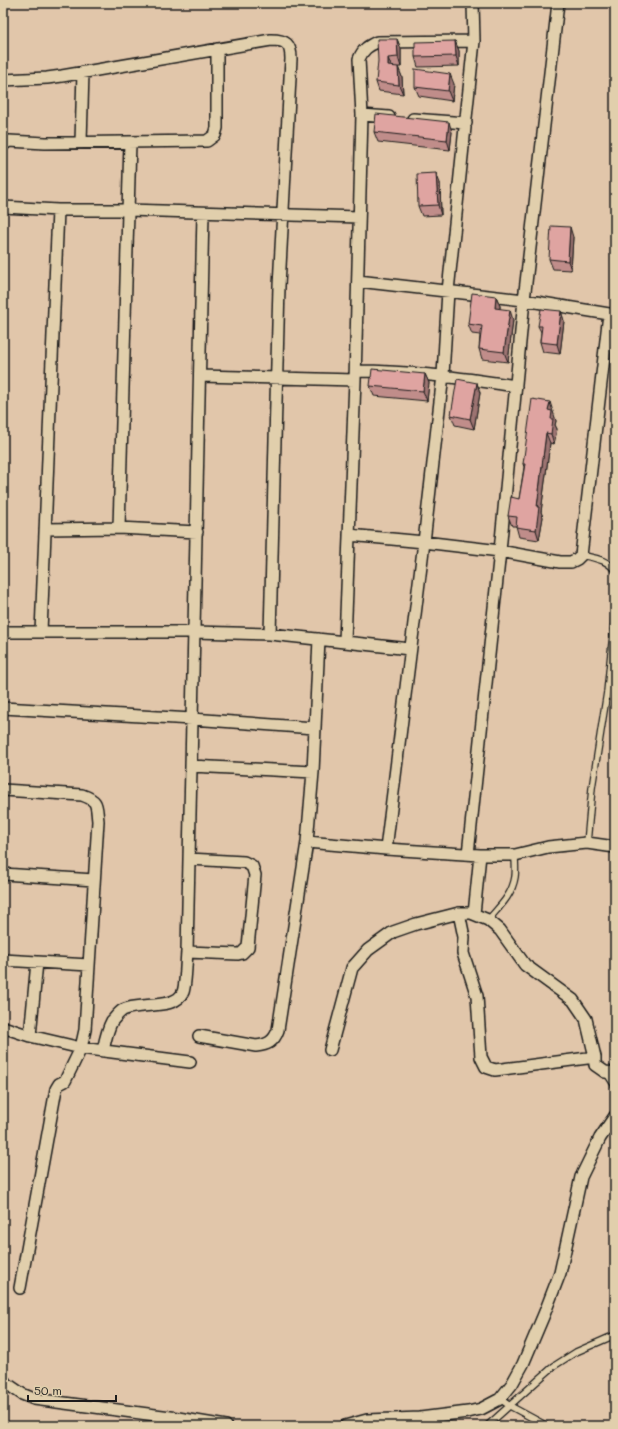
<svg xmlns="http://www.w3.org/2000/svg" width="618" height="1429" font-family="Mali,sans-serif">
	<rect width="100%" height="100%" fill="#e1c6aa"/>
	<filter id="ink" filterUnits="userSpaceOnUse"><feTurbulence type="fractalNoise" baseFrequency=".025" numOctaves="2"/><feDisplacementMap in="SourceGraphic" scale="8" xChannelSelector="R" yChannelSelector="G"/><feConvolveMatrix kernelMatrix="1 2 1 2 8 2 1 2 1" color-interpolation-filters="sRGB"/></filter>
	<g filter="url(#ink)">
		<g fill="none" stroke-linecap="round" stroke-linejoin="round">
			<!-- lane casing -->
			<g stroke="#1c1c1c" stroke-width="8">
				<path id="lane" d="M 581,555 C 593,558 608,559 615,571
					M 587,843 L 592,788 L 607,692 L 615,614
					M 488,920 C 499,907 512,896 515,877 C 516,870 515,862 515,855
					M 606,1072 L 615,1086
					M 500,1399 L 510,1406 L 547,1426
					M 487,1426 L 554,1366 L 576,1352 L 615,1335"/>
			</g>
			<!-- street casing -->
			<g stroke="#1c1c1c" stroke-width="14">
				<path id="street" d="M 3,80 L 47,78 L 62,76 L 271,40 C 286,40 291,44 291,59 L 279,286 L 270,634
					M 362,115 L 389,117
					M 413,119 L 466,123
					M 81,142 L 83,72
					M 3,145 L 9,141 L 45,143 L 207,141 L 215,135 L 217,128 L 217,49
					M 3,207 L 58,210 L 128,210 L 359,217
					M 356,371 C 410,371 462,378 516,386
					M 200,376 L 355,380
					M 119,528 L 130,142
					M 46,529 L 119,528 L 197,532
					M 349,535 L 424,542 L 500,551 L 560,562 L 571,562 L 577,559 L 581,555 L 582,547 L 609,314 L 524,300 L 358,281
					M 3,632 L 194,632 L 270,634 L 410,649
					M 41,632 L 58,210
					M 345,641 L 355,380 L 362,115 L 359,59 C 363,49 368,46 377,42 L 474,41
					M 3,708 L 192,719 L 314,728
					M 191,766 L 313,772
					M 3,790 L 82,795 C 99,801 96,805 98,821 L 85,1030 L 81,1048 L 65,1081 L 59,1084 L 56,1089 L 20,1288
					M 307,842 L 386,849 L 480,855 L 515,855 L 548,847 L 587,843 L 615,847
					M 386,849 L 424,542 L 443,375 L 448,291 L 474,41 L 473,3
					M 468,854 L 500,551 L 524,300 L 558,3
					M 3,874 L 94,880
					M 459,913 L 464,937 L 463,953 L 477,996 L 481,1057 L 486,1067 L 495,1070 L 595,1057
					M 474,914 L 480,855
					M 187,952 L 238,954 L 242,953 L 248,947 L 255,875 L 252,866 L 244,862 L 189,859
					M 3,960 L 89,965
					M 3,1027 L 30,1036 L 81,1048 L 190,1062
					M 30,1036 L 37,962
					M 199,1036 L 256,1046 C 267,1045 274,1042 278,1030 L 307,842 L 313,772 L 319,639
					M 330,1050 L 352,968 L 368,950 L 393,932 L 416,924 L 459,913 L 471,913 L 488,920 L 500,930 L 525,965 L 573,1000 L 586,1019 L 595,1057 L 595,1065 L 605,1072 L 615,1073
					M 103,1051 C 105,1041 107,1030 112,1021 C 115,1018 119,1012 123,1010 C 138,1002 177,1010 183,992 C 186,984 186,961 187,952 L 203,213
					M 3,1381 L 22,1394 L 34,1399 L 178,1418 L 226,1426
					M 345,1426 L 367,1420 L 420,1418 L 468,1412 L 481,1409 L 500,1399 L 512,1384 L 523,1364 L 545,1312 L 560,1273 L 581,1177 L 600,1138 L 615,1116"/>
			</g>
			<!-- lane -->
			<use href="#lane" stroke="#e1cfac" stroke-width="5.5"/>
			<!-- street -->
			<use href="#street" stroke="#e1cfac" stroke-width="11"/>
		</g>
		<!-- wall -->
		<path fill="#c08d8a" stroke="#1c1c1c" d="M 397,39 L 401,49 L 401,67 L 398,67 L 402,77 L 403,94 L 379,91 L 376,82 Z
			M 455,41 L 459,51 L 459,66 L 418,67 L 415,57 Z
			M 454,84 L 452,101 L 419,96 L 415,87 Z
			M 374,132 L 452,132 L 450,150 L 378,142 Z
			M 440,183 L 441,215 L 422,216 L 418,206 Z
			M 573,237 L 571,270 L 553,269 L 549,259 Z
			M 496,296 L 500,306 L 500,309 L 513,320 L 508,362 L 482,359 L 479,349 L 480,335 L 472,334 L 468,324 Z
			M 561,311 L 564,321 L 560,354 L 543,352 L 540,342 L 541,332 L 538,326 Z
			M 425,374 L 429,383 L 427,401 L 374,396 L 370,386 Z
			M 477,383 L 480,393 L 474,429 L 455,425 L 451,415 Z
			M 553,412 L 553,413 L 556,421 L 555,425 L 557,429 L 554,444 L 550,443 L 541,512 L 543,517 L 539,540 L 519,537 L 516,526 L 512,526 L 508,516 L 519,499 L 524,467 L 523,464 Z"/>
		<!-- shaded-wall -->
		<path fill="#9c7371" stroke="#1c1c1c" d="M 397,39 L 401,49 L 401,67 L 398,57 Z
			M 455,41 L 459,51 L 459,66 L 456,56 Z
			M 388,58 L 392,68 L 388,66 Z
			M 398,67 L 402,77 L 403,94 L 399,85 Z
			M 450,74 L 454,84 L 452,101 L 448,91 Z
			M 449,122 L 452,132 L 450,150 L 447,140 Z
			M 436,173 L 440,183 L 441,215 L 438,205 Z
			M 570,227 L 573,237 L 571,270 L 568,261 Z
			M 496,296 L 500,306 L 499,318 L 495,308 Z
			M 510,310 L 513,320 L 508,362 L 504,352 Z
			M 561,311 L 564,321 L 560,354 L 557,344 Z
			M 425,374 L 429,383 L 427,401 L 423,391 Z
			M 477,383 L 480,393 L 474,429 L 470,419 Z
			M 550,402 L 556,421 L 555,425 L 557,429 L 554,444 L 551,434 L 548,410 Z
			M 546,433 L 550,443 L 541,512 L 543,517 L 539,540 L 536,530 L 537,507 Z"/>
		<!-- building -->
		<path fill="#dfa4a1" stroke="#1c1c1c" d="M 377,39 L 397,39 L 398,57 L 388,58 L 388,66 L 398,67 L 399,85 L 376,82 L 378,61 Z
			M 455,41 L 456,56 L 415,57 L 415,42 Z
			M 415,69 L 450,74 L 448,91 L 415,87 Z
			M 376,114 L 449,122 L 447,140 L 374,132 Z
			M 436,173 L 438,205 L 418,206 L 417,174 Z
			M 551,226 L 570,227 L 568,261 L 549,259 Z
			M 472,293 L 496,296 L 495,308 L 510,310 L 504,352 L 479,349 L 482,326 L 468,324 Z
			M 541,309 L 561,311 L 557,344 L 540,342 L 542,326 L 538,326 Z
			M 372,369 L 425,374 L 423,391 L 370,386 Z
			M 457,379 L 477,383 L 470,419 L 451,415 Z
			M 532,399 L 550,402 L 548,410 L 552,411 L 551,419 L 553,419 L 551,434 L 546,433 L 537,507 L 539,507 L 536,530 L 516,527 L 517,517 L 508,516 L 511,497 L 519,499 L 525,464 L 523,464 Z"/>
	</g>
	<!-- margin -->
	<rect width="618" height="1429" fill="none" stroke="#e1cfac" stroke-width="16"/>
	<rect x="8" y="8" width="602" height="1413" fill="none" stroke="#1c1c1c" stroke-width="1.5" filter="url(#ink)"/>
	<!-- scale -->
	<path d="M28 1395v6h88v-6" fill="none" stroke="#1c1c1c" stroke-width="2"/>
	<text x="34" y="1395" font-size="12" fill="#1c1c1c" stroke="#e1cfac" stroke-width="3" paint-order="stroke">50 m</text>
</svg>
